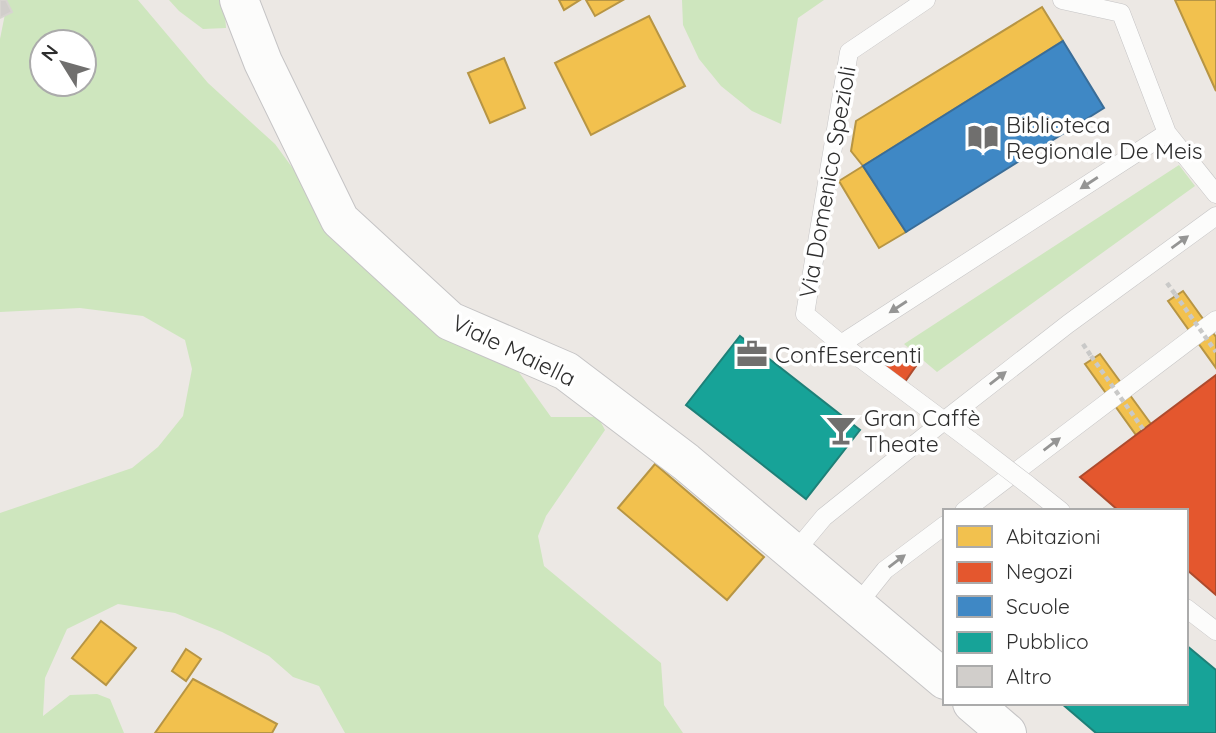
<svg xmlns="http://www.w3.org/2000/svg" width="1216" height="733" font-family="Quicksand,sans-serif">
	<rect width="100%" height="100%" fill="#ece8e4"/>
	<!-- green -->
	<path fill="#cee6be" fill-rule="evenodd" d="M 5,0 L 138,0 L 208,83 L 275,144 L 330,219 L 518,371 L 551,417 L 598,417 L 605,430 L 546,516 L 538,536 L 544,566 L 661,663 L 664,705 L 683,733 L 345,733 L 319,686 L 293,677 L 269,656 L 222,632 L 175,613 L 118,604 L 67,629 L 45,678 L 43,716 L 70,695 L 97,694 L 110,699 L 124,733 L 0,733 L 0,513 L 132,468 L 158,447 L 183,416 L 192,369 L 185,340 L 143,316 L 80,308 L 0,312 L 0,39 L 5,14 ZM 42,42 L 84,42 L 84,84 L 42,84 Z
		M 169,0 L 224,0 L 226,28 L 203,29 L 179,11 Z
		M 682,0 L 824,0 L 798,18 L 781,124 L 752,111 L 721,86 L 699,59 L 683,25 Z
		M 1179,165 L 1195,186 L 937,372 L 904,344 Z"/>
	<!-- homes -->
	<path fill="#f2c14e" stroke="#b79544" stroke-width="2" d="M 559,0 L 580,0 L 564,10 Z
		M 586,0 L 623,0 L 595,16 Z
		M 1175,0 L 1216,0 L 1216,91 Z
		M 1042,7 L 1063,41 L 863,166 L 851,151 L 856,121 Z
		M 649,16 L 685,86 L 591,135 L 555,63 Z
		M 504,58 L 525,108 L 490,123 L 468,73 Z
		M 863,166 L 906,232 L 879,248 L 839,181 Z
		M 1183,291 L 1216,337 L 1216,368 L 1168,301 Z
		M 1100,354 L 1151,424 L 1136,435 L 1085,364 Z
		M 655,464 L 764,557 L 727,600 L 618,508 Z
		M 101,621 L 136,648 L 106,685 L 72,658 Z
		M 186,649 L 201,659 L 186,681 L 172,671 Z
		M 193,679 L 277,724 L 272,733 L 155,733 Z"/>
	<!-- shops -->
	<path fill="#e4572e" stroke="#ad4b2e" stroke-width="2" d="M 898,351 L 916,366 L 902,386 L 882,371 Z
		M 1216,375 L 1216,595 L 1186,569 L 1186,511 L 1119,511 L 1080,477 Z"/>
	<!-- schools -->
	<path fill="#3f88c5" stroke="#3a6d98" stroke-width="2" d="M 1063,41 L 1104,108 L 906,232 L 863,166 Z"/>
	<!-- public -->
	<path fill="#17a398" stroke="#1e8078" stroke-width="2" d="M 740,336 L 860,430 L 806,499 L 686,405 Z
		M 1186,645 L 1216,670 L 1216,733 L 1096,733 L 1061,703 L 1186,703 Z"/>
	<!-- building -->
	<path fill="#d1cecb" stroke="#d7d4d0" stroke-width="2" d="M 0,0 L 6,0 L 12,12 L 0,18 Z"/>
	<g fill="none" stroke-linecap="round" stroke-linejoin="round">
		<!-- service casing -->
		<g stroke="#c5c4c5" stroke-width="19">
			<path id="service" d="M 926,0 L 849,52 L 805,314 L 841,344 L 971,441
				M 1062,0 L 1121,13 L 1167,133 L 1216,194
				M 841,344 L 1167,133
				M 1027,484 L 1061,511
				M 964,511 L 1216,320
				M 794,553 L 824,517 L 945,420 L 1068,324 L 1216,216
				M 857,605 L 885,570 L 945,525
				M 1186,608 L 1216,631"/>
		</g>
		<!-- secondary casing -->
		<g stroke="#c5c4c5" stroke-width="40">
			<path id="secondary" d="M 239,0 L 263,62 L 340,220 L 450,321 L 566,371 L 686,462 L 945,680
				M 972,703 L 1007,733"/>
		</g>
		<!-- path -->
		<path stroke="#c9c9c8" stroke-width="4.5" stroke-dasharray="5 3.5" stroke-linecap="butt" d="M 1167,283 L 1175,294
			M 1083,344 L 1091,356"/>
		<!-- service -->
		<use href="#service" stroke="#fcfcfb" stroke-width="18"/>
		<!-- secondary -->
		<use href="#secondary" stroke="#fcfcfb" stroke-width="38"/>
		<!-- service-bridge casing -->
		<g stroke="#c5c4c5" stroke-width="19" stroke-linecap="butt">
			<path id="service-bridge" d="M 971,441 L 1027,484"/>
		</g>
		<!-- path-bridge -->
		<path stroke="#c9c9c8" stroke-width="4.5" stroke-dasharray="5 3.5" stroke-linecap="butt" d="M 1175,294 L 1216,352
			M 1091,356 L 1143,429"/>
		<!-- service-bridge -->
		<use href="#service-bridge" stroke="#fcfcfb" stroke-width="18"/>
	</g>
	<!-- one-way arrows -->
	<defs><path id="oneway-solid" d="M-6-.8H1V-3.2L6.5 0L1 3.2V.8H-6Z" transform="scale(1.75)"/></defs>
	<g fill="#959594">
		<use href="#oneway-solid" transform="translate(1089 183) rotate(147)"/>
		<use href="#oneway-solid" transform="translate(1180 242) rotate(-36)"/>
		<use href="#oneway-solid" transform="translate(898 307) rotate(147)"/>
		<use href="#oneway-solid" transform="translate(998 378) rotate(-38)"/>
		<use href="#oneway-solid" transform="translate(1052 444) rotate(-37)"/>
		<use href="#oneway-solid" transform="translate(897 561) rotate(-37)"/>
	</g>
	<!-- icons -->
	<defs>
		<g id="library-bare" transform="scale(2.415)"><path d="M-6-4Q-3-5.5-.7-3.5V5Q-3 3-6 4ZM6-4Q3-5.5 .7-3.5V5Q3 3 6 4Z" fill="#706f6e" stroke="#fff" stroke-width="2.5" paint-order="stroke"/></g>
		<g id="office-bare" transform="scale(2.415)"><path d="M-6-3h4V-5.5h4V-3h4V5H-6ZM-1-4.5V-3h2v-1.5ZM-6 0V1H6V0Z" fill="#706f6e" stroke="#fff" stroke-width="2.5" paint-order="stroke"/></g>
		<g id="bar-bare" transform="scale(2.415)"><path d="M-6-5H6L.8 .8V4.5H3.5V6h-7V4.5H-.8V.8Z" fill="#706f6e" stroke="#fff" stroke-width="2.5" paint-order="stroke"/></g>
	</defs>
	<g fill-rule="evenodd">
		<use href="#library-bare" x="983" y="137"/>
		<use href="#office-bare" x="752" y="354"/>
		<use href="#bar-bare" x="841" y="430"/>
	</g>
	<g text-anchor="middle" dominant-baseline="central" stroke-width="7" stroke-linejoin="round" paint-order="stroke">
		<!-- poi labels -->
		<g font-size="23" fill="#2e2e2e" stroke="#fff" text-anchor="start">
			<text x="1006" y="124">Biblioteca<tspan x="1006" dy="26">Regionale De Meis</tspan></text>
			<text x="775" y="354">ConfEsercenti</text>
			<text x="864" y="417">Gran Caffè<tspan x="864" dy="26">Theate</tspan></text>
		</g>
		<!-- street labels -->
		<g font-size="23" fill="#2e2e2e" stroke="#fff">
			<text transform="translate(827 182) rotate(-80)">Via Domenico Spezioli</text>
			<text transform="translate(514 350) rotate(26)">Viale Maiella</text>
		</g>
	</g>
	<!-- legend -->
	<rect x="943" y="509" width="245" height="196" fill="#ffffff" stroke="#ababab" stroke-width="2"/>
	<rect x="957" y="526" width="35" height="21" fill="#f2c14e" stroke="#ababab" stroke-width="2"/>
	<text x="1006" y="544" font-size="21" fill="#2e2e2e">Abitazioni</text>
	<rect x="957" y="562" width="35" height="21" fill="#e4572e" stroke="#ababab" stroke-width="2"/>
	<text x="1006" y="579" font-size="21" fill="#2e2e2e">Negozi</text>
	<rect x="957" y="596" width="35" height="21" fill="#3f88c5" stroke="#ababab" stroke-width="2"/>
	<text x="1006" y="614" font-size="21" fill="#2e2e2e">Scuole</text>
	<rect x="957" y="632" width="35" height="21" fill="#17a398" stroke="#ababab" stroke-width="2"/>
	<text x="1006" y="649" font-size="21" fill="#2e2e2e">Pubblico</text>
	<rect x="957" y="666" width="35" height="21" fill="#d1cecb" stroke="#ababab" stroke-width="2"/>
	<text x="1006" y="684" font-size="21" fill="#2e2e2e">Altro</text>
	<!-- north arrow -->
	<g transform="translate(63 63) rotate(307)"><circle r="33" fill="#ffffff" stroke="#ababab" stroke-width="2"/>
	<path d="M0-5L12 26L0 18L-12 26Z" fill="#706f6e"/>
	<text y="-10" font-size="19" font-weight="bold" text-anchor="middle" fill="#2e2e2e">N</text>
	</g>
</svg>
